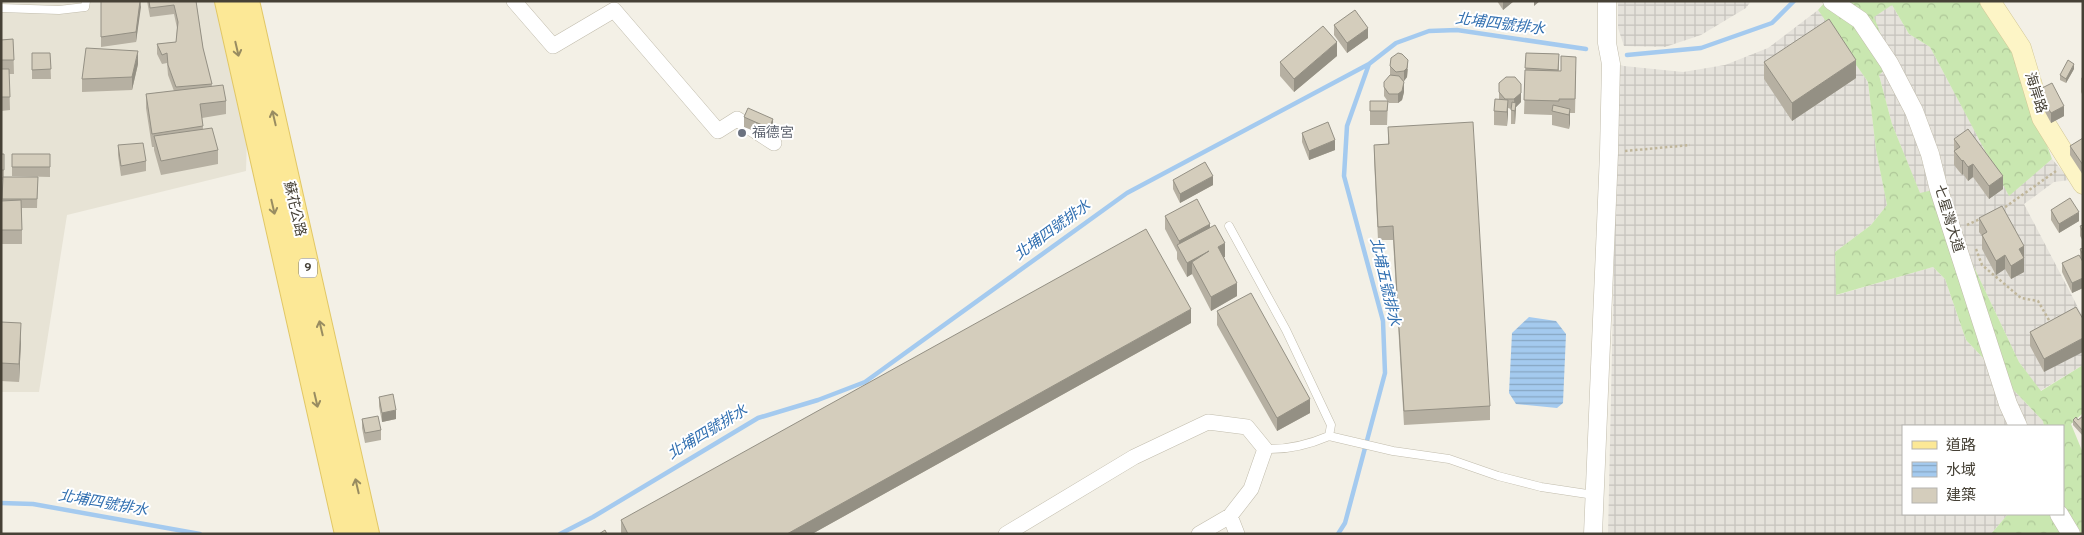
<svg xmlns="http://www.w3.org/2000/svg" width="2084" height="535" font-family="Overpass,'Noto Sans TC',sans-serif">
	<defs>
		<pattern id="industrial-grid" width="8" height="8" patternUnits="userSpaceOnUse" patternTransform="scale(1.25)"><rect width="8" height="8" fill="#e5e2db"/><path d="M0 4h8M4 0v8" fill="none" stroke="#c6c3bd"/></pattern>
		<pattern id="forest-crowns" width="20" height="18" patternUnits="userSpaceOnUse" patternTransform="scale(1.25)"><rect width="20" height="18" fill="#c9e7b0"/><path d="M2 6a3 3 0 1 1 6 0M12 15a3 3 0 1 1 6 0" fill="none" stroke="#aec798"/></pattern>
		<pattern id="water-rules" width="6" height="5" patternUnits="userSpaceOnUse" patternTransform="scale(1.25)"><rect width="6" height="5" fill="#a4caef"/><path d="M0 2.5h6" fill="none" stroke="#87a6c2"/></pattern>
	</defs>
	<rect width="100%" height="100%" fill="#f3f0e6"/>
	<!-- residential -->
	<path fill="#e7e3d5" d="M 1,1 L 251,1 L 246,171 L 67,215 L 39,392 L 1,392 Z"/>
	<!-- industrial -->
	<path fill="url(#industrial-grid)" d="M 1618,1 L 1751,1 L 1746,8 L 1701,35 L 1665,47 L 1624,46 L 1618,28 Z
		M 1892,5 L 1909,34 L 1930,47 L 2009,195 L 2052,159 L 2070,180 L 2054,182 L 2024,204 L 2083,317 L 2083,365 L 2040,391 L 2019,362 L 1937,189 L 1920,194 L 1892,124 L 1879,75 L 1874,16 Z
		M 1818,10 L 1868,82 L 1876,150 L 1887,205 L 1871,225 L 1835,252 L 1837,295 L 1933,267 L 1945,279 L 1966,340 L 2043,421 L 2044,426 L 1903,426 L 1903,514 L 2008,514 L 1991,534 L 1608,534 L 1616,168 L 1614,65 L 1683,72 L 1725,65 L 1768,48 Z"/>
	<!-- forest -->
	<path fill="url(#forest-crowns)" d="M 1826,1 L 1983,1 L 2008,38 L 2052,159 L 2009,196 L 1930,47 L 1909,34 L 1892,5 L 1874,17 L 1892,63 L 1879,75 L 1892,124 L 1920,193 L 1937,189 L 2019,362 L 2041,391 L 2083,365 L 2083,413 L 2071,424 L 2083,453 L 2083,534 L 1991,534 L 2008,514 L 2063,514 L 2063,426 L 2044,426 L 2043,421 L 1966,340 L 1945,279 L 1933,267 L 1836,295 L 1835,252 L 1871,225 L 1887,205 L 1876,150 L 1868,82 L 1818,10 Z"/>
	<!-- water -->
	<path fill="url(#water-rules)" d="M 1529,317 L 1556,321 L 1566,334 L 1563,403 L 1557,408 L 1516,404 L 1509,393 L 1512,333 Z"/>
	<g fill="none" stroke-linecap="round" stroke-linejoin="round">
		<!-- stream -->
		<path stroke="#a4caef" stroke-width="4.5" d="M 1627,55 L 1701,48 L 1772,23 L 1794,1
			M 1,503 L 33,504 L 200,534
			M 560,534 L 593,517 L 758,418 L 818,400 L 865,382 L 1127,193 L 1369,64 L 1396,43 L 1429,31 L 1457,30 L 1586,49
			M 1338,534 L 1345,523 L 1385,373 L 1383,321 L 1344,176 L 1347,126 L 1369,64"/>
		<!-- service casing -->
		<g stroke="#c1bcac" stroke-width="9">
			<path id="service" d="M 1,8 L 59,10 L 85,7 L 86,1
				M 1229,226 L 1286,330 L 1331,425 L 1329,436 C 1308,445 1288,450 1265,449
				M 1329,436 L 1393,451 L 1449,459 L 1498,476 L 1541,487 L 1594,495"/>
		</g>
		<!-- minor casing -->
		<g stroke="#c1bcac" stroke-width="16">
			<path id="minor" d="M 514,1 L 553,46 L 614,10 L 718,131 L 737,119 L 774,143
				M 1006,534 L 1134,457 L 1208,422 L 1247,427 L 1265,449 L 1251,489 L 1230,516
				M 1199,534 L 1230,516 L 1237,534"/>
		</g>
		<!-- tertiary casing -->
		<g stroke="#c1bcac" stroke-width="19">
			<path id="tertiary" d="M 1832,1 L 1860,20 L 1889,63 L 1914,111 L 1930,154 L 1939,190 L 2008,404 L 2018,426
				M 2059,514 L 2071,534
				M 1593,534 L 1609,153 L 1611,64 L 1607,43 L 1607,1"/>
		</g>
		<!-- secondary casing -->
		<g stroke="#d2c797" stroke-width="21">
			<path id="secondary" d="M 1990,1 L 2021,48 L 2042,118 L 2083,184"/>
		</g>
		<!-- primary casing -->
		<g stroke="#e1c766" stroke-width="24">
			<path id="primary" d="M 226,1 L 346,534
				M 248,1 L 368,534"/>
		</g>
		<!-- path -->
		<path stroke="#c0b69b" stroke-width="2.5" stroke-dasharray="2.5 2.5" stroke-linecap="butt" d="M 1625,151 L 1690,145
			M 2001,210 L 2056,171
			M 1967,225 L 1982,218
			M 1976,249 L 1982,265 L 2021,298 L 2038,301 L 2050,322"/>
		<!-- service -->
		<use href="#service" stroke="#fff" stroke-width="8"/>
		<!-- minor -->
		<use href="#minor" stroke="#fff" stroke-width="15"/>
		<!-- tertiary -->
		<use href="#tertiary" stroke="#fff" stroke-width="18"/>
		<!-- secondary -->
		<use href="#secondary" stroke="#fdf5c6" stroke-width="20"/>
		<!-- primary -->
		<use href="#primary" stroke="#fce896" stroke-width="22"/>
	</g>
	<!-- wall -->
	<path fill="#b6b0a2" d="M 101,1 L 141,1 L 136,42 L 101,47 Z
		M 147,1 L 196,1 L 203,48 L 212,86 L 226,101 L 226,114 L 202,118 L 203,129 L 218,150 L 218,164 L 161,175 L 154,150 L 154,147 L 152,147 L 146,108 L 146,94 L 174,91 L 168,75 L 167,63 L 162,64 L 157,54 L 157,44 L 176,42 L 177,28 L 174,14 L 150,17 Z
		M 1497,1 L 1514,1 L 1503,10 Z
		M 1334,25 L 1368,38 L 1347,53 L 1334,35 Z
		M 13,39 L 14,74 L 9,74 L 10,110 L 1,111 L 1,40 Z
		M 32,53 L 50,53 L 51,79 L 32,79 Z
		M 1526,53 L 1559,54 L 1559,71 L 1576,71 L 1575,113 L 1570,113 L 1570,123 L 1569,129 L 1552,125 L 1552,115 L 1524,114 Z
		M 1337,56 L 1294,92 L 1280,76 L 1280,62 Z
		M 1764,62 L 1856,78 L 1792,121 L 1764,79 Z
		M 138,64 L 132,90 L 82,92 L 82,79 Z
		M 1390,66 L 1408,69 L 1407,77 L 1404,81 L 1403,81 L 1404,92 L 1402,100 L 1398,103 L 1389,103 L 1384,96 L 1384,87 L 1390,75 Z
		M 2074,69 L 2066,83 L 2060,80 L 2060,75 Z
		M 2083,77 L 2083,96 L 2081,92 L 2081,78 Z
		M 1499,83 L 1521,93 L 1521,102 L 1516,107 L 1515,124 L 1511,124 L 1511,109 L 1508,108 L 1507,126 L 1494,125 L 1494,111 L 1499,99 Z
		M 2038,90 L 2064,116 L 2051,123 L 2038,99 Z
		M 1370,101 L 1388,101 L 1387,125 L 1370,125 Z
		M 744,117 L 773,128 L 769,137 L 744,127 Z
		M 1388,127 L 1490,406 L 1490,420 L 1404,425 L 1393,240 L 1378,240 L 1374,159 L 1374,145 L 1388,144 Z
		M 1302,133 L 1335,150 L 1309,160 L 1302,142 Z
		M 2083,138 L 2083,175 L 2070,155 L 2070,146 Z
		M 1954,139 L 2003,189 L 1989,199 L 1973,177 L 1968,181 L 1963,174 L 1962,175 L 1954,165 Z
		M 118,145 L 146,161 L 146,171 L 121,176 L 118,155 Z
		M 1,154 L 4,154 L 4,177 L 38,177 L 37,208 L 22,208 L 22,244 L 1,244 L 1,201 L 2,201 L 3,180 L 1,180 Z
		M 12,154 L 50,154 L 50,177 L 12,176 Z
		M 1173,180 L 1213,185 L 1180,203 L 1173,189 Z
		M 2051,210 L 2079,221 L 2059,233 L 2051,220 Z
		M 1165,216 L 1210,227 L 1225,257 L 1224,257 L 1237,296 L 1211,311 L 1192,274 L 1187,277 L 1177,259 L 1177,252 L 1165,229 Z
		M 1979,218 L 2024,246 L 2024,272 L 2011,279 L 2005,269 L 1996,275 L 1982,249 L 1982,236 L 1979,232 Z
		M 2083,225 L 2083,241 L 2080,236 L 2080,226 Z
		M 2083,248 L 2083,288 L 2072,293 L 2062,272 L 2062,263 L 2080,256 L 2080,249 Z
		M 2076,307 L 2044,372 L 2030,346 L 2030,332 Z
		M 1217,311 L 1310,413 L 1277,431 L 1217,325 Z
		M 1,322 L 21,341 L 19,382 L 1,381 Z
		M 1191,323 L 812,534 L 621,534 L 621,520 Z
		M 379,397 L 396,419 L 382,422 L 379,406 Z
		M 2083,416 L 2083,436 L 2073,425 L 2073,420 L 2078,420 Z
		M 362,419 L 381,430 L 381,440 L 365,443 L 362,428 Z"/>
	<!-- shaded-wall -->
	<path fill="#949084" d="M 140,1 L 141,7 L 136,42 L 136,32 Z
		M 1503,1 L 1514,1 L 1503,10 Z
		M 1534,1 L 1540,1 L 1534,6 Z
		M 1368,28 L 1368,38 L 1347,53 L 1347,43 Z
		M 1337,42 L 1337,56 L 1294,92 L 1294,79 Z
		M 138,51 L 138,64 L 132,90 L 132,77 Z
		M 1408,60 L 1407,77 L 1404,81 L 1404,71 Z
		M 1856,60 L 1856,78 L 1792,121 L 1792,103 Z
		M 2074,64 L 2074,69 L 2066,83 L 2066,79 Z
		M 1404,82 L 1404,92 L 1402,100 L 1398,103 L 1398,94 Z
		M 1521,84 L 1521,102 L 1516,107 L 1515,124 L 1514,99 Z
		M 1508,100 L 1508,114 L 1507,126 L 1507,112 Z
		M 2064,106 L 2064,116 L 2051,123 L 2051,113 Z
		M 1570,109 L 1570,123 L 1569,129 L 1569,115 Z
		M 773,119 L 773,128 L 769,137 L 769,128 Z
		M 1335,140 L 1335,150 L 1309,160 L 1309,151 Z
		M 1963,160 L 1963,174 L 1962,175 L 1962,161 Z
		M 1973,164 L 1973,177 L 1968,181 L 1968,167 Z
		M 1213,176 L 1213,185 L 1180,203 L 1180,194 Z
		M 2003,176 L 2003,189 L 1989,199 L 1989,186 Z
		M 2079,212 L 2079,221 L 2059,233 L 2059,224 Z
		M 1210,224 L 1210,237 L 1179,248 L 1179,241 Z
		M 1225,243 L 1225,257 L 1218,260 L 1218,247 Z
		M 2024,246 L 2024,272 L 2011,279 L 2011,266 L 2019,249 Z
		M 1209,251 L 1192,262 L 1192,274 L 1187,277 L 1187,263 Z
		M 2005,255 L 2005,269 L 1996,275 L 1996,261 Z
		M 2083,278 L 2083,288 L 2072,293 L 2072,283 Z
		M 1237,283 L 1237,296 L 1211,311 L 1211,297 Z
		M 1191,309 L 1191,323 L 812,534 L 787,534 Z
		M 21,323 L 21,341 L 19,382 L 19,364 Z
		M 2083,338 L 2083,352 L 2044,372 L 2044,359 Z
		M 1310,399 L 1310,413 L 1277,431 L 1277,418 Z
		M 396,410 L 396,419 L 382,422 L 382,413 Z"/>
	<!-- building -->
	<path fill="#d4cdbc" stroke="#949084" d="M 101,1 L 140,1 L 136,32 L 101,37 Z
		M 149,1 L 196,1 L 203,48 L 212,84 L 176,87 L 168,65 L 167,53 L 162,55 L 157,44 L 176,42 L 178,22 L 174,5 L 150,8 Z
		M 1355,10 L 1368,28 L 1347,43 L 1334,25 Z
		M 1829,19 L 1856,60 L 1792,103 L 1764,62 Z
		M 1323,26 L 1337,42 L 1294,79 L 1280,62 Z
		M 13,39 L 14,60 L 1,60 L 1,40 Z
		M 86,48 L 138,51 L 132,77 L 82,79 Z
		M 32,53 L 50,53 L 51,69 L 32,70 Z
		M 1398,53 L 1402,54 L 1408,60 L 1407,68 L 1404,71 L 1396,72 L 1390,66 L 1391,58 Z
		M 1526,53 L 1559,54 L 1558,70 L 1525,68 Z
		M 1561,56 L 1576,57 L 1575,99 L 1559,99 L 1559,101 L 1524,100 L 1525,70 L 1561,71 Z
		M 2068,60 L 2074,64 L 2066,79 L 2060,75 Z
		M 1,69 L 9,69 L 10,97 L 1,97 Z
		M 1390,75 L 1399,76 L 1404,82 L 1402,91 L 1398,94 L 1389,94 L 1384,87 L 1384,82 Z
		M 1506,77 L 1515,77 L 1521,84 L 1521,93 L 1514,99 L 1505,99 L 1499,92 L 1499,83 Z
		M 2052,83 L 2064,106 L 2051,113 L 2038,90 Z
		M 223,85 L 226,101 L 200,104 L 203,126 L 152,134 L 146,94 Z
		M 1495,99 L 1508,100 L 1507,112 L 1494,111 Z
		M 1370,101 L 1388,101 L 1387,111 L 1370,111 Z
		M 1512,102 L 1516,103 L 1515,111 L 1511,110 Z
		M 1553,105 L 1570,109 L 1569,115 L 1552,111 Z
		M 748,108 L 773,119 L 769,128 L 744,117 Z
		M 1328,122 L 1335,140 L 1309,151 L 1302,133 Z
		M 1473,122 L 1490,406 L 1404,411 L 1393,226 L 1378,227 L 1374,145 L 1389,144 L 1388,127 Z
		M 212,128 L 218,150 L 161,161 L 154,136 Z
		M 1968,129 L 2003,176 L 1989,186 L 1973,164 L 1968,167 L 1963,160 L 1962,161 L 1954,151 L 1960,147 L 1954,139 Z
		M 2083,138 L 2083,165 L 2070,146 Z
		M 143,143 L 146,161 L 121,166 L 118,145 Z
		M 1,154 L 4,154 L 4,170 L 1,170 Z
		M 12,154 L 50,154 L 50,167 L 12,167 Z
		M 1205,162 L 1213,176 L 1180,194 L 1173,180 Z
		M 3,177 L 38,177 L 37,199 L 2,199 Z
		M 2070,198 L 2079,212 L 2059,224 L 2051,210 Z
		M 1197,199 L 1210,224 L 1179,241 L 1165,216 Z
		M 21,200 L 22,230 L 1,230 L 1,201 Z
		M 2002,206 L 2024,246 L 2019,249 L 2024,258 L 2011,266 L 2005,255 L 1996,261 L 1982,235 L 1987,232 L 1979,218 Z
		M 1215,225 L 1225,243 L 1218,247 L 1237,283 L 1211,297 L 1192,262 L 1209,251 L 1187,263 L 1177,245 Z
		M 2083,225 L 2083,232 L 2080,226 Z
		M 1146,229 L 1191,309 L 787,534 L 628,534 L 621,520 Z
		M 2083,248 L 2083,255 L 2080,249 Z
		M 2079,255 L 2083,262 L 2083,278 L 2072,283 L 2062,263 Z
		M 1251,293 L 1310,399 L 1277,418 L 1217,311 Z
		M 2076,307 L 2083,319 L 2083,338 L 2044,359 L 2030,332 Z
		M 1,322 L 21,323 L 19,364 L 1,363 Z
		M 393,394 L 396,410 L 382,413 L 379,397 Z
		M 378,416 L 381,430 L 365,433 L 362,419 Z
		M 2083,416 L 2083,431 L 2073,420 L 2076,417 L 2078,420 Z
		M 605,530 L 607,534 L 599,534 Z"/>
	<!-- one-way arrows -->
	<defs><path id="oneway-shaft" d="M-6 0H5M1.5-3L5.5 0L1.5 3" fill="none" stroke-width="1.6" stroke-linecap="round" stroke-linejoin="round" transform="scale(1.25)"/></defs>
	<g stroke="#988c61">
		<use href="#oneway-shaft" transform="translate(237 49) rotate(77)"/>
		<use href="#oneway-shaft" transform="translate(274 118) rotate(-103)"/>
		<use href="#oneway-shaft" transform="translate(273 207) rotate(77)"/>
		<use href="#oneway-shaft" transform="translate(321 328) rotate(-103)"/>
		<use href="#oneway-shaft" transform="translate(316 400) rotate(77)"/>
		<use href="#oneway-shaft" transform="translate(357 486) rotate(-103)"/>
	</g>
	<!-- markers -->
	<circle fill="#6b7280" stroke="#fff" stroke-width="2" cx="742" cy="133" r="5"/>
	<g text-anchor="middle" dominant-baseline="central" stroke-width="4" stroke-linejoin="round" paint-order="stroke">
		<!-- shield labels -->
		<rect fill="#fff" stroke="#7e7a72" stroke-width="1" x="299" y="258.5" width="18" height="19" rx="4"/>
		<g font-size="12" font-weight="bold" fill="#464136">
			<text x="308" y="268">9</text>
		</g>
		<!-- street labels -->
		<g font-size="14" fill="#464136" stroke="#fff">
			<text transform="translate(2035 93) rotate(72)">海岸路</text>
			<text transform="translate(294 209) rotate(77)">蘇花公路</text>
			<text transform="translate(1948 219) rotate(73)">七星灣大道</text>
		</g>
		<!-- worship labels -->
		<g font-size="14" fill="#5b616d" stroke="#fff" text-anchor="start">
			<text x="752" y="133">福德宮</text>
		</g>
		<!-- water labels -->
		<g font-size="15" font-style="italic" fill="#316fb0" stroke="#fff">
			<text transform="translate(1500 25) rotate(7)">北埔四號排水</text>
			<text transform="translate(1053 231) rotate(-36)">北埔四號排水</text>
			<text transform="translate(1384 282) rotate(77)">北埔五號排水</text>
			<text transform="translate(708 433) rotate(-31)">北埔四號排水</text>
			<text transform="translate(103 504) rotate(10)">北埔四號排水</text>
		</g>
	</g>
	<!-- border -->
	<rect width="2084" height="535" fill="none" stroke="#464136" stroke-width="5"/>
	<!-- legend -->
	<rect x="1902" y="425" width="162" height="90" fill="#ffffff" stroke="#b5b3af"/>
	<rect x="1912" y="441" width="25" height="8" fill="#fce896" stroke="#b5b3af"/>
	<text x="1946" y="450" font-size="15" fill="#464136">道路</text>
	<rect x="1912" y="462" width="25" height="15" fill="url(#water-rules)" stroke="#b5b3af"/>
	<text x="1946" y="475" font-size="15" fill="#464136">水域</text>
	<rect x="1912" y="488" width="25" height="15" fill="#d4cdbc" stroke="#b5b3af"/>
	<text x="1946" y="500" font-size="15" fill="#464136">建築</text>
</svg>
